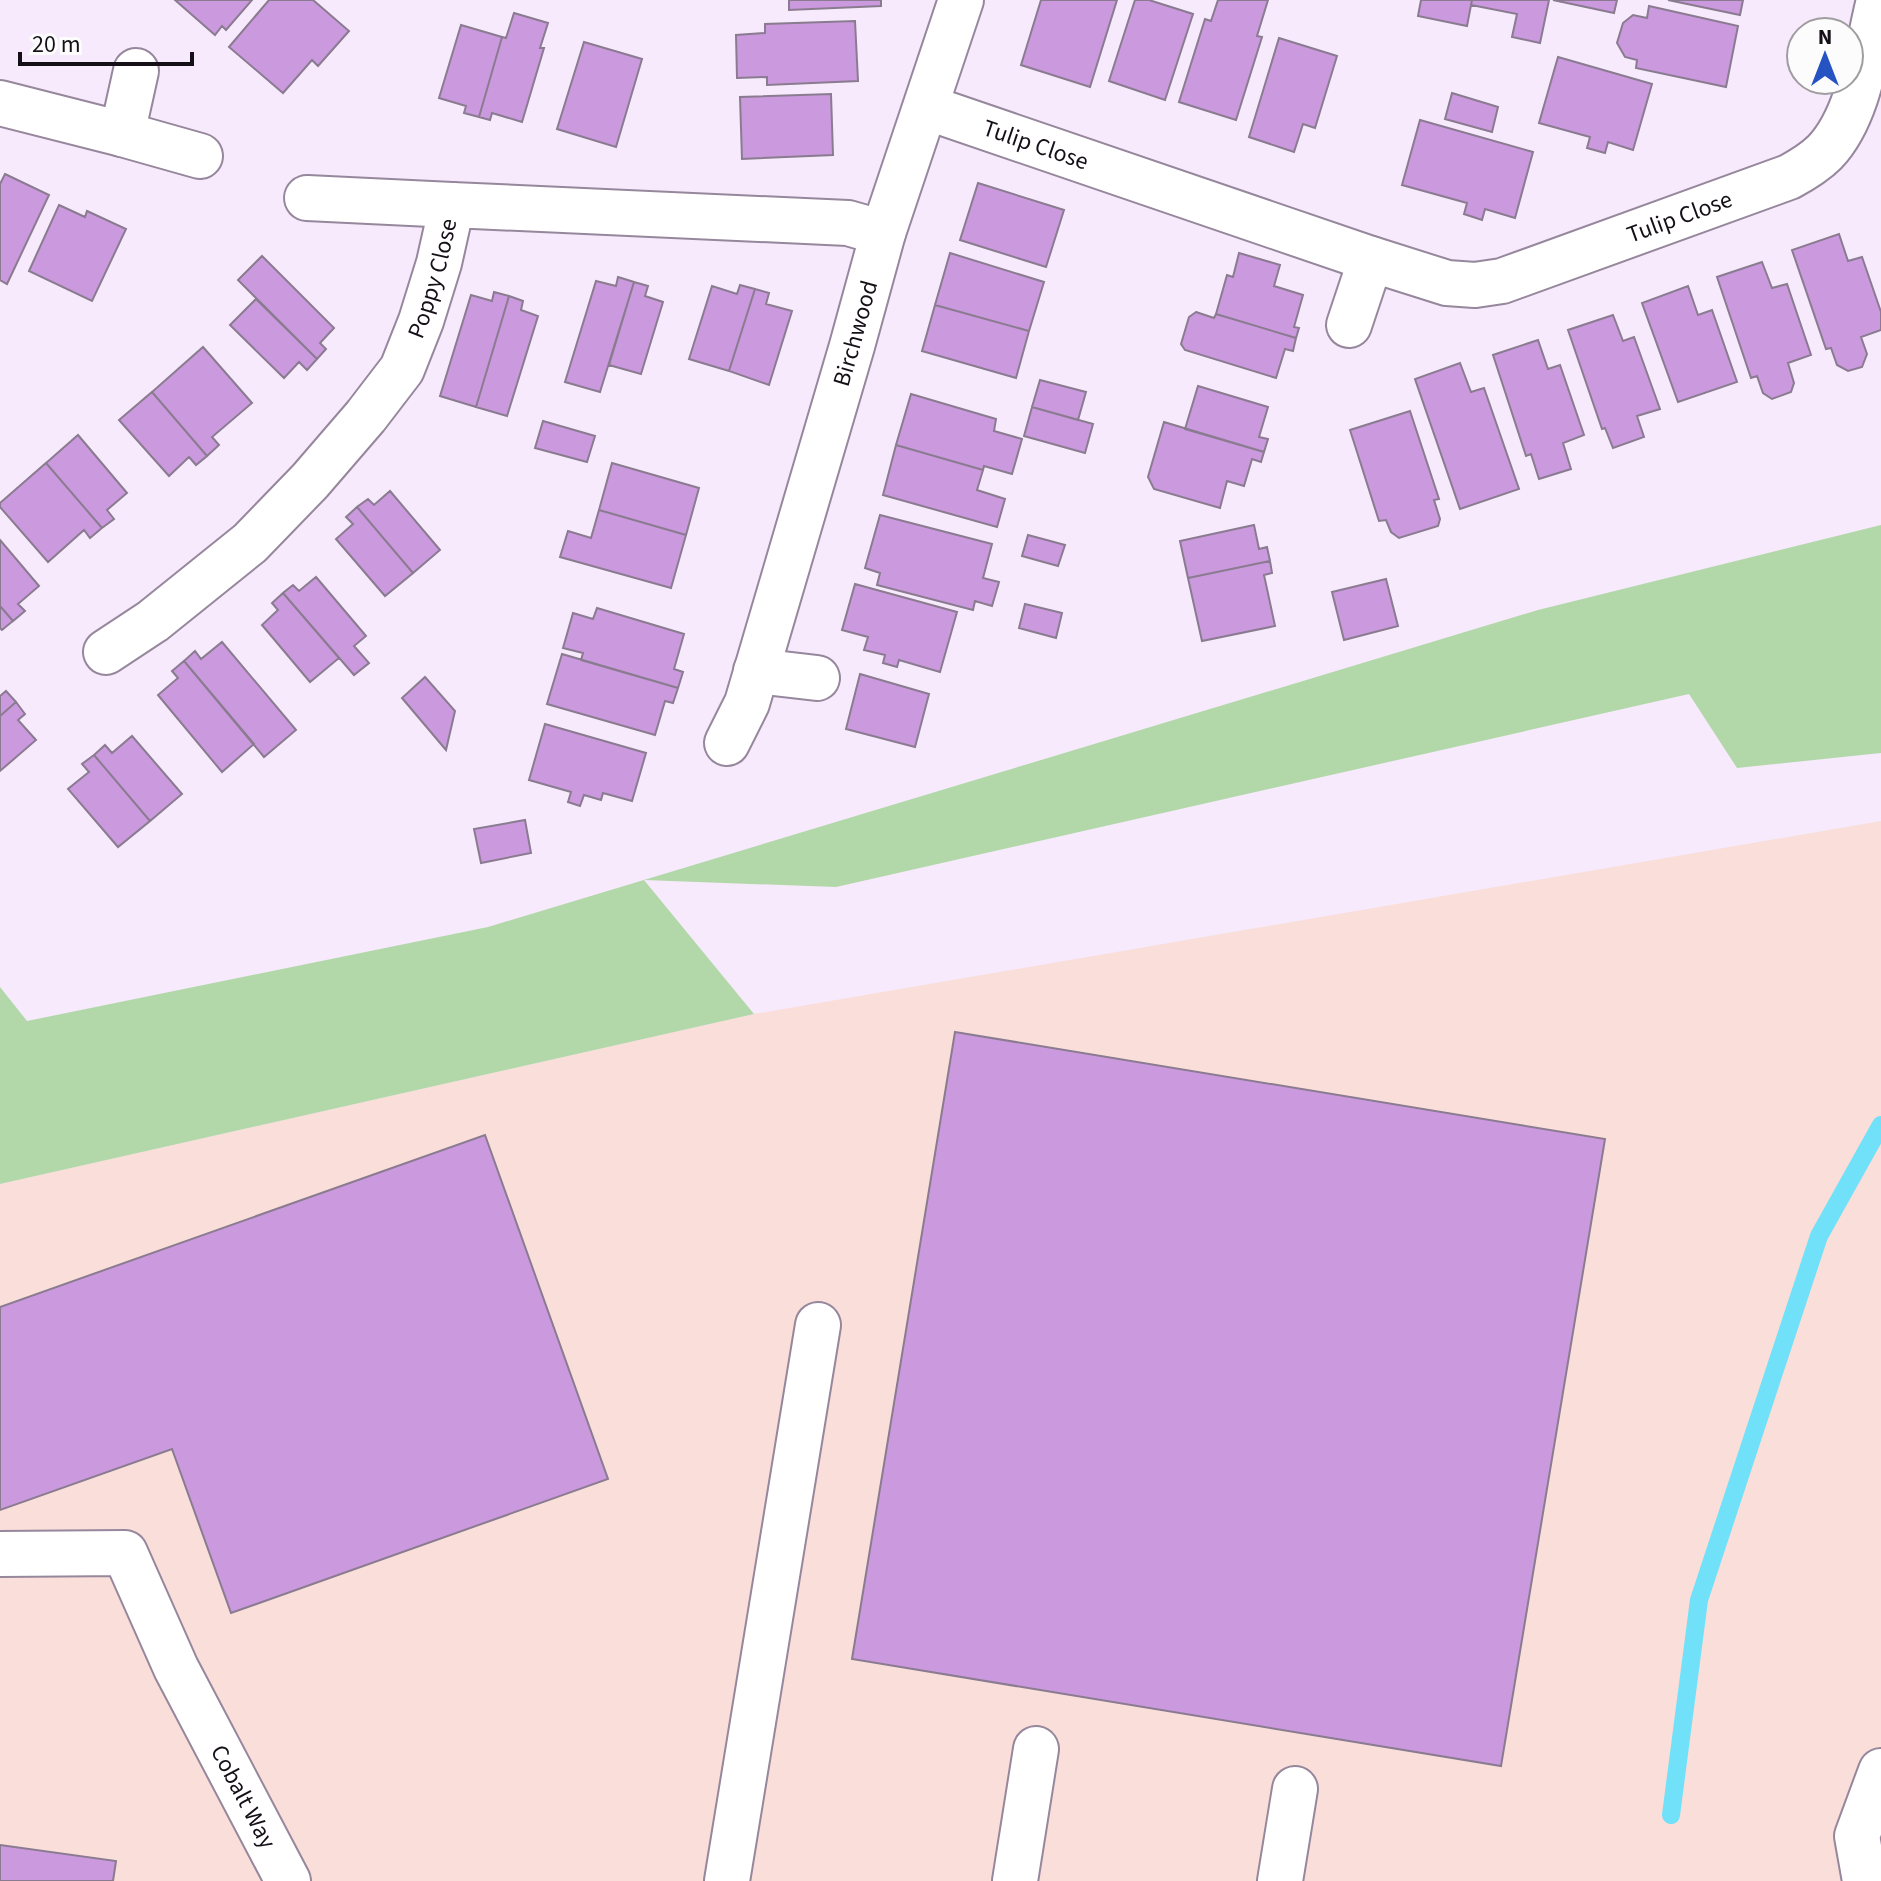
<svg xmlns="http://www.w3.org/2000/svg" width="1881" height="1881" font-family="'Source Sans 3',sans-serif">
	<rect width="100%" height="100%" fill="#f7eafc"/>
	<!-- industrial -->
	<path fill="#f9ded9" d="M 1881,821 L 1881,1881 L 0,1881 L 0,1184 L 754,1014 Z"/>
	<!-- green -->
	<path fill="#b2d8a9" d="M 1881,525 L 1881,753 L 1737,768 L 1689,694 L 836,887 L 644,880 L 754,1014 L 0,1184 L 0,987 L 27,1021 L 488,927 L 1538,610 Z"/>
	<g fill="none" stroke-linecap="round" stroke-linejoin="round">
		<!-- stream -->
		<path stroke="#70e1f8" stroke-width="18" d="M 1671,1815 L 1699,1600 L 1819,1236 L 1881,1125"/>
	</g>
	<!-- building -->
	<path fill="#cb9ade" stroke="#8a7b90" stroke-width="2" d="M 175,0 L 252,0 L 226,30 L 222,26 L 215,35 Z
		M 269,0 L 313,0 L 349,31 L 318,66 L 312,60 L 283,93 L 229,47 Z
		M 789,0 L 881,0 L 881,6 L 789,10 Z
		M 1041,0 L 1117,0 L 1090,87 L 1021,65 Z
		M 1135,0 L 1149,0 L 1193,14 L 1165,100 L 1109,81 Z
		M 1218,0 L 1268,0 L 1257,36 L 1262,37 L 1236,120 L 1179,102 L 1205,19 L 1211,21 Z
		M 1421,0 L 1472,0 L 1467,26 L 1418,16 Z
		M 1472,0 L 1549,0 L 1540,43 L 1512,37 L 1517,14 L 1471,5 Z
		M 1553,0 L 1617,0 L 1614,13 Z
		M 1668,0 L 1743,0 L 1740,15 Z
		M 1649,6 L 1738,26 L 1726,87 L 1636,68 L 1637,60 L 1625,57 L 1617,43 L 1623,23 L 1633,15 L 1647,18 Z
		M 514,13 L 548,23 L 540,48 L 544,48 L 522,122 L 492,113 L 490,120 L 479,117 L 502,37 L 506,38 Z
		M 855,21 L 858,81 L 767,85 L 767,77 L 737,78 L 736,35 L 765,33 L 765,24 Z
		M 461,25 L 502,37 L 479,117 L 464,113 L 466,106 L 439,98 Z
		M 1279,38 L 1337,56 L 1315,128 L 1303,124 L 1294,152 L 1249,137 Z
		M 584,42 L 642,59 L 616,147 L 557,129 Z
		M 1558,57 L 1652,84 L 1633,150 L 1608,142 L 1605,153 L 1587,148 L 1590,137 L 1539,123 Z
		M 1452,93 L 1498,107 L 1492,132 L 1445,119 Z
		M 831,94 L 833,155 L 742,159 L 740,97 Z
		M 1420,120 L 1533,152 L 1515,218 L 1485,209 L 1482,220 L 1464,214 L 1467,203 L 1402,185 Z
		M 5,174 L 49,195 L 7,284 L 0,280 L 0,184 Z
		M 978,183 L 1064,210 L 1046,267 L 960,240 Z
		M 59,205 L 85,217 L 87,211 L 126,229 L 92,301 L 29,271 Z
		M 1839,234 L 1848,261 L 1862,257 L 1881,312 L 1881,330 L 1861,337 L 1867,354 L 1862,367 L 1848,371 L 1837,365 L 1831,348 L 1826,349 L 1792,250 Z
		M 950,253 L 1044,282 L 1029,331 L 935,305 Z
		M 1239,253 L 1280,265 L 1274,286 L 1303,295 L 1294,327 L 1299,328 L 1296,338 L 1216,314 L 1227,275 L 1233,277 Z
		M 262,256 L 334,328 L 320,343 L 326,349 L 317,359 L 238,280 Z
		M 1762,262 L 1772,288 L 1787,284 L 1811,355 L 1788,363 L 1794,383 L 1791,392 L 1772,399 L 1763,393 L 1757,376 L 1751,378 L 1717,277 Z
		M 618,277 L 634,282 L 600,392 L 565,382 L 596,281 L 616,286 Z
		M 634,282 L 648,286 L 645,296 L 663,302 L 641,374 L 609,365 Z
		M 740,285 L 755,289 L 729,371 L 689,359 L 712,286 L 737,294 Z
		M 1688,286 L 1698,315 L 1712,310 L 1737,382 L 1678,402 L 1642,303 Z
		M 755,289 L 769,293 L 766,304 L 792,311 L 769,385 L 729,371 Z
		M 494,292 L 509,296 L 476,407 L 440,396 L 471,295 L 492,301 Z
		M 509,296 L 523,301 L 521,310 L 538,316 L 507,416 L 476,407 Z
		M 256,299 L 317,359 L 307,370 L 299,362 L 284,378 L 230,325 Z
		M 935,305 L 1029,331 L 1016,378 L 922,351 Z
		M 1196,312 L 1214,318 L 1216,314 L 1296,338 L 1293,351 L 1285,349 L 1276,378 L 1185,350 L 1181,344 L 1189,317 Z
		M 1613,315 L 1623,341 L 1634,337 L 1660,409 L 1637,416 L 1644,437 L 1613,448 L 1605,428 L 1602,429 L 1568,330 Z
		M 1538,340 L 1548,369 L 1560,365 L 1584,435 L 1563,443 L 1571,469 L 1539,479 L 1531,454 L 1526,456 L 1493,355 Z
		M 203,347 L 252,403 L 212,437 L 219,445 L 207,456 L 152,392 Z
		M 1460,363 L 1471,392 L 1484,388 L 1519,489 L 1460,509 L 1415,379 Z
		M 1040,380 L 1086,392 L 1078,420 L 1032,407 Z
		M 1198,386 L 1268,407 L 1259,437 L 1268,439 L 1264,452 L 1185,429 Z
		M 152,392 L 207,456 L 196,465 L 189,457 L 169,476 L 119,420 Z
		M 911,394 L 996,419 L 994,431 L 1022,439 L 1012,474 L 984,466 L 983,470 L 896,445 Z
		M 1032,407 L 1093,424 L 1085,453 L 1024,436 Z
		M 1410,411 L 1439,499 L 1434,500 L 1440,519 L 1438,526 L 1399,538 L 1391,532 L 1386,520 L 1379,521 L 1350,430 Z
		M 543,421 L 595,436 L 587,462 L 535,448 Z
		M 1164,422 L 1264,452 L 1261,462 L 1252,459 L 1244,486 L 1227,481 L 1220,508 L 1154,489 L 1148,477 Z
		M 78,435 L 127,493 L 107,510 L 114,519 L 102,528 L 46,463 Z
		M 896,445 L 983,470 L 977,490 L 1005,499 L 997,527 L 883,495 Z
		M 46,463 L 102,528 L 90,538 L 84,530 L 48,562 L 0,507 L 0,503 Z
		M 612,463 L 699,488 L 686,535 L 599,510 Z
		M 390,491 L 440,550 L 413,573 L 357,507 L 368,499 L 374,505 Z
		M 357,507 L 413,573 L 385,596 L 336,539 L 353,524 L 346,517 Z
		M 599,510 L 686,535 L 671,588 L 560,557 L 568,531 L 591,538 Z
		M 880,515 L 992,544 L 983,578 L 999,582 L 992,606 L 975,601 L 973,610 L 877,585 L 880,573 L 865,568 Z
		M 1254,525 L 1259,549 L 1267,547 L 1270,561 L 1188,578 L 1180,541 Z
		M 1028,535 L 1065,545 L 1058,566 L 1022,556 Z
		M 0,540 L 39,586 L 18,604 L 25,611 L 13,621 L 0,606 Z
		M 1270,561 L 1272,573 L 1264,575 L 1275,626 L 1202,641 L 1188,578 Z
		M 316,577 L 366,636 L 354,646 L 369,663 L 354,675 L 283,593 L 293,585 L 299,591 Z
		M 1386,579 L 1398,626 L 1344,640 L 1332,592 Z
		M 855,584 L 957,612 L 940,672 L 899,660 L 897,667 L 883,663 L 885,655 L 864,650 L 868,637 L 842,630 Z
		M 283,593 L 339,658 L 310,682 L 262,625 L 278,610 L 272,603 Z
		M 1025,604 L 1062,613 L 1056,638 L 1019,628 Z
		M 0,606 L 13,621 L 2,630 L 0,628 Z
		M 597,608 L 684,634 L 674,669 L 683,672 L 678,688 L 581,660 L 583,653 L 563,648 L 573,613 L 593,619 Z
		M 222,642 L 296,730 L 264,757 L 184,661 L 195,651 L 201,659 Z
		M 562,654 L 678,688 L 673,703 L 665,701 L 655,735 L 547,704 Z
		M 184,661 L 254,744 L 222,772 L 158,695 L 178,678 L 172,671 Z
		M 860,674 L 929,694 L 915,747 L 846,729 Z
		M 425,677 L 455,711 L 446,750 L 402,698 Z
		M 6,691 L 16,702 L 0,716 L 0,696 Z
		M 16,702 L 25,714 L 18,720 L 36,740 L 0,771 L 0,716 Z
		M 545,724 L 646,753 L 632,801 L 603,793 L 601,800 L 584,795 L 580,806 L 568,802 L 571,792 L 529,780 Z
		M 132,736 L 182,794 L 150,821 L 94,755 L 105,745 L 112,753 Z
		M 94,755 L 150,821 L 118,847 L 68,789 L 89,772 L 82,764 Z
		M 525,820 L 531,853 L 481,863 L 474,829 Z
		M 955,1032 L 1605,1139 L 1501,1766 L 852,1659 Z
		M 485,1135 L 608,1479 L 231,1613 L 172,1449 L 0,1510 L 0,1307 Z
		M 0,1845 L 116,1861 L 113,1881 L 0,1881 Z"/>
	<g fill="none" stroke-linecap="round" stroke-linejoin="round">
		<!-- minor casing -->
		<g stroke="#96879c" stroke-width="48">
			<g id="minor">
				<path d="M 0,103 L 122,134 L 200,156"/>
				<path id="s1" d="M 926,107 L 1371,259 L 1447,283 L 1475,285 L 1502,281 L 1789,177 C 1802,170 1814,163 1825,152 C 1860,115 1867,48 1879,0"/>
				<path d="M 122,134 L 136,71"/>
				<path d="M 307,198 L 452,205"/>
				<path d="M 1349,325 L 1371,259"/>
				<path id="s2" d="M 106,652 L 153,621 L 250,543 L 310,481 L 366,416 L 402,369 L 421,321 L 439,263 L 452,205 L 848,223 L 883,233"/>
				<path d="M 756,671 L 817,678"/>
				<path id="s3" d="M 727,743 L 747,703 L 852,346 L 883,233 L 961,0"/>
				<path id="s4" d="M 0,1554 L 125,1553 L 176,1668 L 288,1881"/>
				<path d="M 727,1881 L 818,1325"/>
				<path d="M 1015,1881 L 1036,1749"/>
				<path d="M 1280,1881 L 1295,1789"/>
				<path d="M 1865,1881 L 1857,1836 L 1881,1771"/>
			</g>
		</g>
		<!-- minor -->
		<use href="#minor" stroke="#fff" stroke-width="44"/>
	</g>
	<g text-anchor="middle" dominant-baseline="central" stroke-width="6" stroke-linejoin="round" paint-order="stroke">
		<!-- street labels -->
		<g font-size="24" fill="#150f17" stroke="#fcfcfc">
			<text stroke="none"><textPath href="#s1" startOffset="116">Tulip Close</textPath></text>
			<text stroke="none"><textPath href="#s1" startOffset="794">Tulip Close</textPath></text>
			<text stroke="none"><textPath href="#s2" startOffset="508">Poppy Close</textPath></text>
			<text stroke="none"><textPath href="#s3" startOffset="430">Birchwood</textPath></text>
			<text stroke="none"><textPath href="#s4" startOffset="396">Cobalt Way</textPath></text>
		</g>
	</g>
	<!-- north arrow -->
	<g transform="translate(1825 56)"><circle r="38" fill="#fcfcfc" stroke="#a09da0" stroke-width="2"/>
	<path d="M0-6L14 30L0 20L-14 30Z" fill="#2553c1"/>
	<text y="-12" font-size="22" font-weight="bold" text-anchor="middle" fill="#150f17">N</text>
	</g>
	<!-- scale -->
	<path d="M20 52v12h172v-12" fill="none" stroke="#150f17" stroke-width="4"/>
	<text x="32" y="52" font-size="24" fill="#150f17" stroke="#fcfcfc" stroke-width="6" paint-order="stroke">20 m</text>
</svg>
